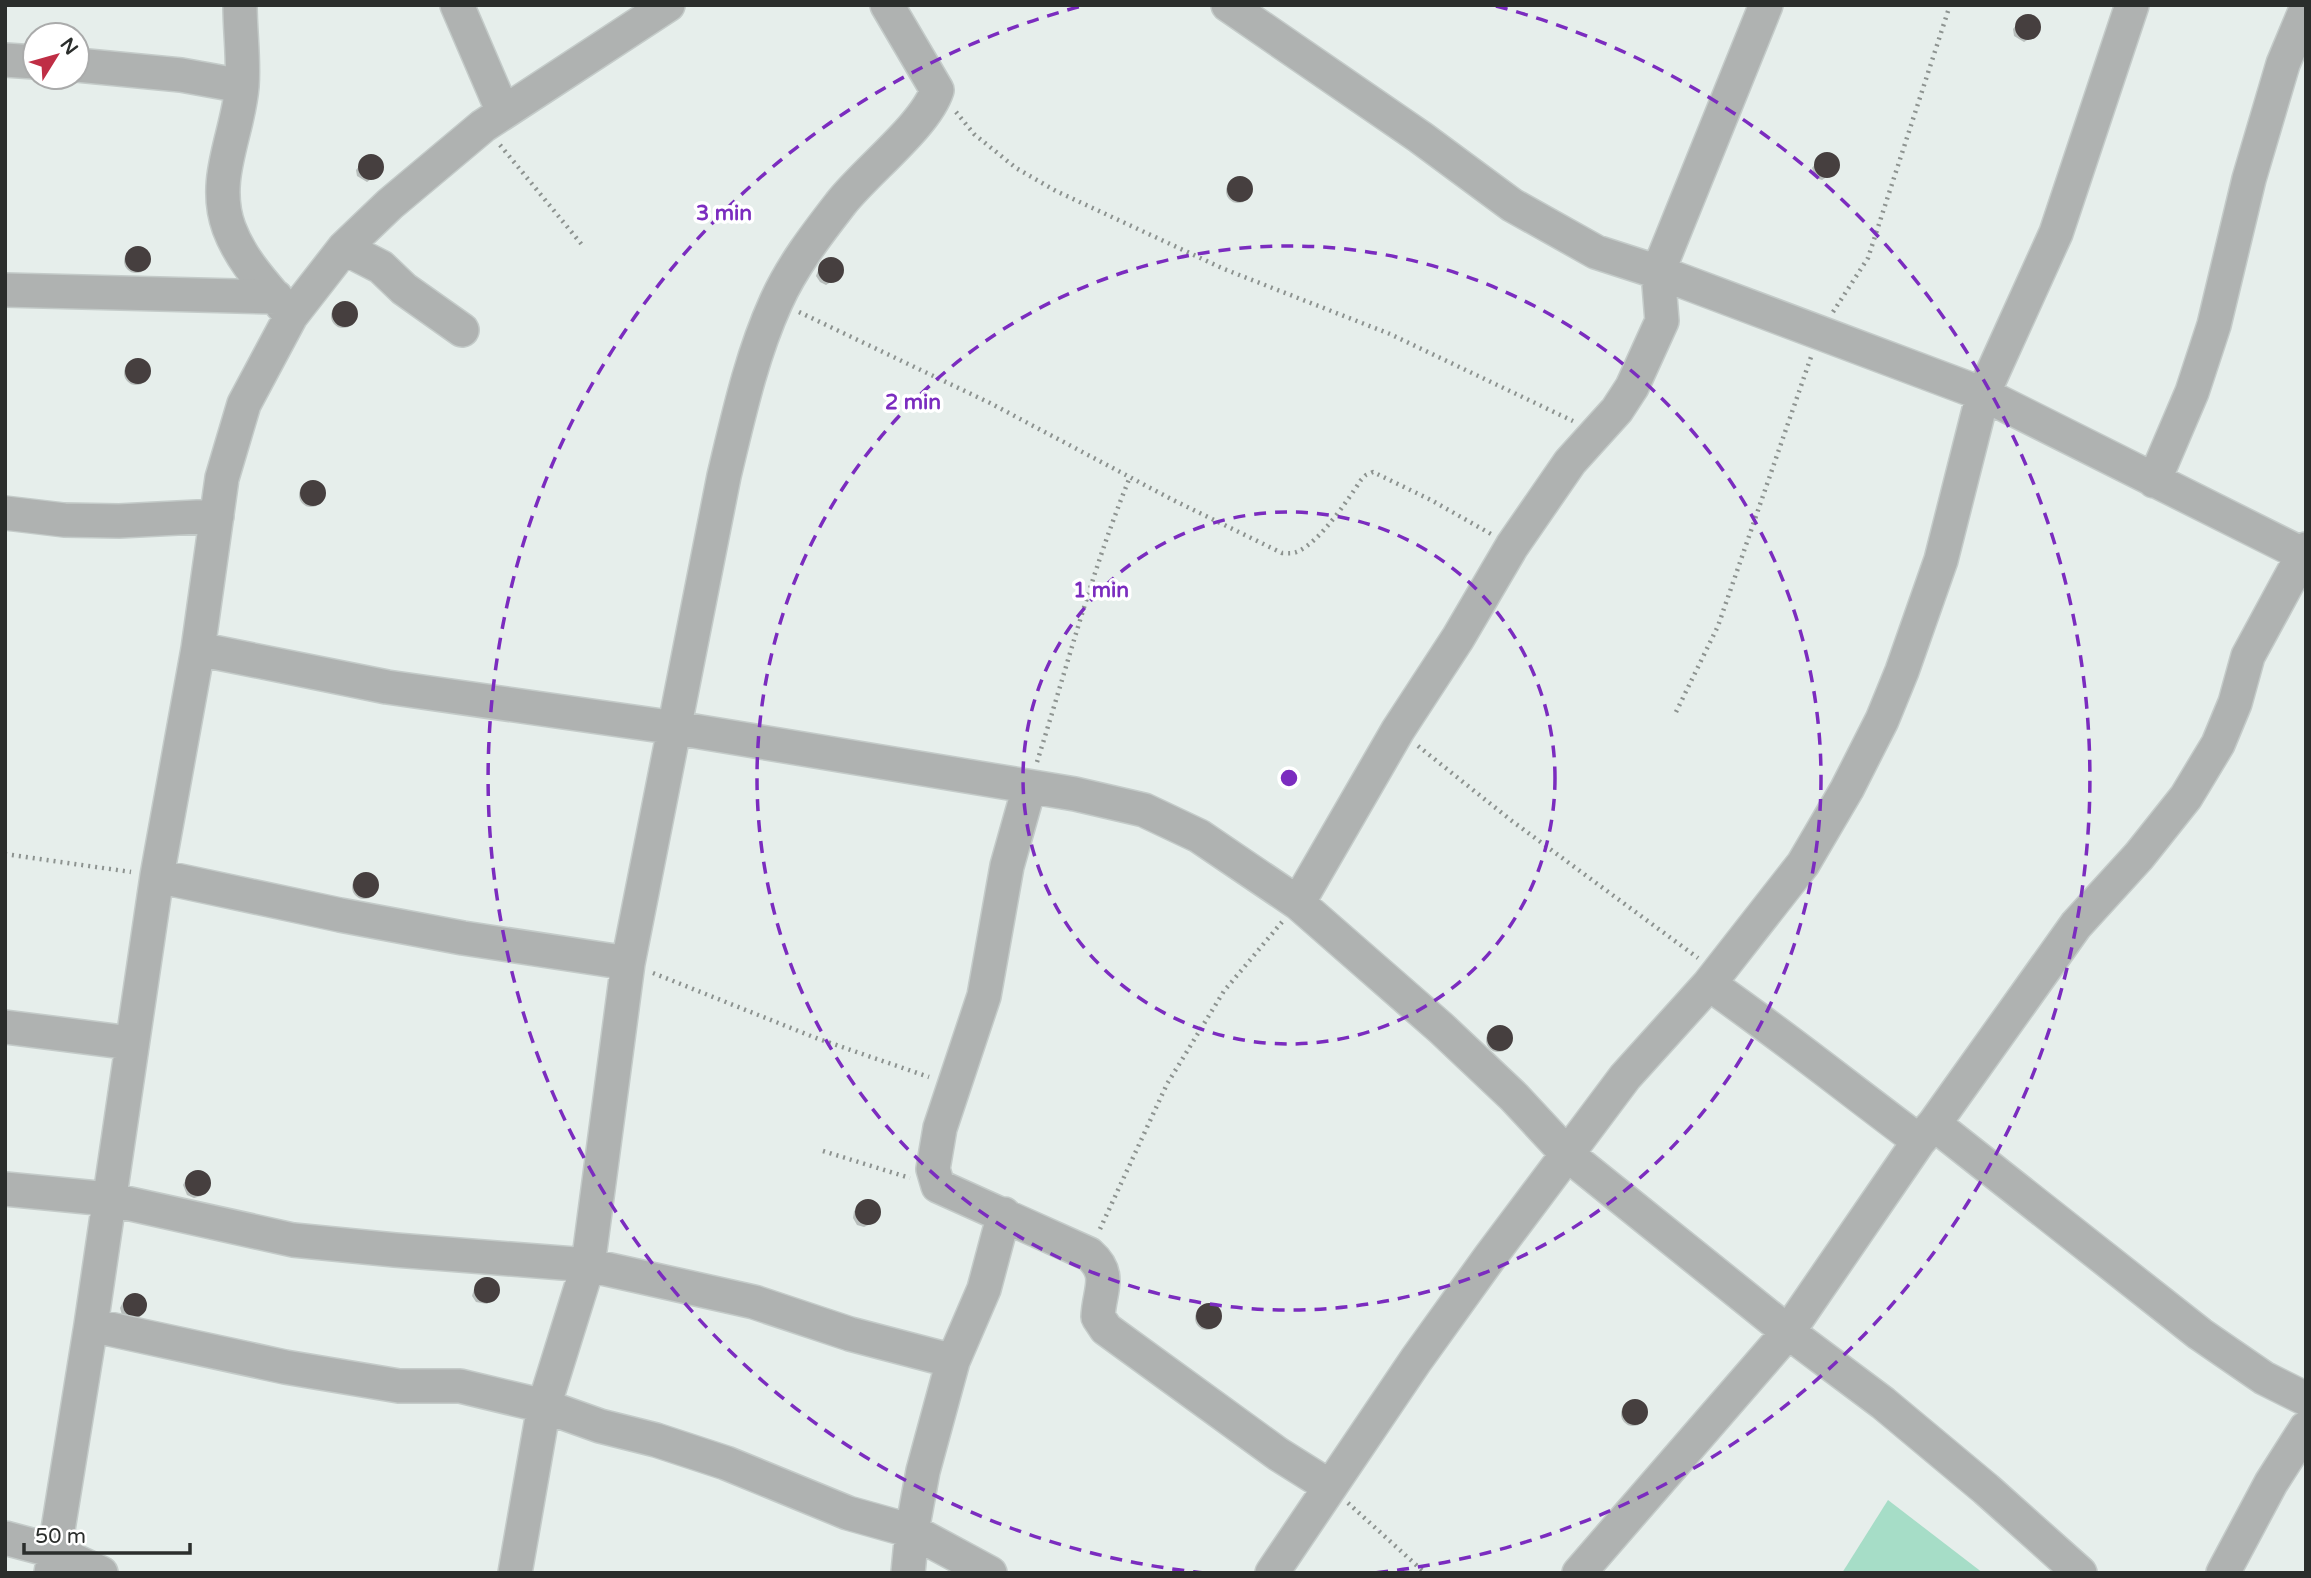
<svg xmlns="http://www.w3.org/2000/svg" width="2311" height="1578" font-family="'Varela Round',sans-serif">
	<rect width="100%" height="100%" fill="#e6eeeb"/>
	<!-- green -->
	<path fill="#a6ddc7" d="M 1888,1500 L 1983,1573 L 1842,1573 Z"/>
	<!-- shadow -->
	<path fill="#0003" d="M 2030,16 L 2036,19 L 2039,26 L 2034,36 L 2024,42 L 2014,36 L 2013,29 L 2023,17 Z
		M 1829,154 L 1835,157 L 1838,164 L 1836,171 L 1822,180 L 1816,178 L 1812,168 L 1822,155 Z
		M 373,156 L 379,159 L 382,166 L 380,173 L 367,182 L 357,176 L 356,170 L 366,157 Z
		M1226 191a12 12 0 1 1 24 0a12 12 0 1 1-24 0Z
		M124 261a12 12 0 1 1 24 0a12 12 0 1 1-24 0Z
		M 833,259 L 839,262 L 842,269 L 840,276 L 826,285 L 820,282 L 816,276 L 820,265 Z
		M331 316a12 12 0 1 1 24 0a12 12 0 1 1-24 0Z
		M124 373a12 12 0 1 1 24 0a12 12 0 1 1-24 0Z
		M299 495a12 12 0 1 1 24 0a12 12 0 1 1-24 0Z
		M352 887a12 12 0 1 1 24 0a12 12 0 1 1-24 0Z
		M1486 1040a12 12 0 1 1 24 0a12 12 0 1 1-24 0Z
		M 196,1172 L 206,1175 L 209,1186 L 201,1196 L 194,1198 L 187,1195 L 183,1185 L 186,1179 Z
		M 866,1201 L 876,1205 L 879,1211 L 875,1222 L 864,1227 L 857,1225 L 853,1218 L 854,1211 Z
		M 486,1279 L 495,1282 L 498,1289 L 496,1296 L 487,1304 L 476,1302 L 472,1296 L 474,1289 Z
		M 137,1295 L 143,1298 L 146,1309 L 142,1315 L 138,1318 L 122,1315 L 120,1308 L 123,1302 Z
		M1195 1318a12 12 0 1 1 24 0a12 12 0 1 1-24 0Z
		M1621 1414a12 12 0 1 1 24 0a12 12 0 1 1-24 0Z"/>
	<!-- building -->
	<path fill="#463f3f" d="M2015 27a13 13 0 1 1 26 0a13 13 0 1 1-26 0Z
		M1814 165a13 13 0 1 1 26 0a13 13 0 1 1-26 0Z
		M358 167a13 13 0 1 1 26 0a13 13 0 1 1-26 0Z
		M1227 189a13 13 0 1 1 26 0a13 13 0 1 1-26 0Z
		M125 259a13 13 0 1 1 26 0a13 13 0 1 1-26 0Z
		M818 270a13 13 0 1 1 26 0a13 13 0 1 1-26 0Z
		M332 314a13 13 0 1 1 26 0a13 13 0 1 1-26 0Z
		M125 371a13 13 0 1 1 26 0a13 13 0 1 1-26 0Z
		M300 493a13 13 0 1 1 26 0a13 13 0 1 1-26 0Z
		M353 885a13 13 0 1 1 26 0a13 13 0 1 1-26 0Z
		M1487 1038a13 13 0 1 1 26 0a13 13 0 1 1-26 0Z
		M185 1183a13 13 0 1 1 26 0a13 13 0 1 1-26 0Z
		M855 1212a13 13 0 1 1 26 0a13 13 0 1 1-26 0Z
		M474 1290a13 13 0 1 1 26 0a13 13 0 1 1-26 0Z
		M123 1305a12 12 0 1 1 24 0a12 12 0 1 1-24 0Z
		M1196 1316a13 13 0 1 1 26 0a13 13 0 1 1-26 0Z
		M1622 1412a13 13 0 1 1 26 0a13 13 0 1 1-26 0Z"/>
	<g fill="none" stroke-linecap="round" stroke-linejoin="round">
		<!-- minor casing -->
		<g stroke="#c4cbc9" stroke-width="36">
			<path id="minor" d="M 240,5 C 240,32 244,60 242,86 C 238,135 211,179 229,228 C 242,263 268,288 291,316
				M 457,5 L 503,112
				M 1228,5 L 1420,137 L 1512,205 L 1596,252 L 1658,272 L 1983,394 L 2306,556
				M 5,60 L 35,62
				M 77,65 L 181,75 L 242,86
				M 344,248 L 381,267 L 404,289 L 462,330
				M 5,290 L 276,297
				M 2154,481 L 2192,392 L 2214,325 L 2249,179 L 2283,64 L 2306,9
				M 5,513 L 64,520 L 119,521 L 217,516
				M 198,649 L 387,687 L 676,728 L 1075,794 L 1144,810 L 1199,836 L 1298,903 L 1441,1028 L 1514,1097 L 1568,1155 L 1788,1332 L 1883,1403 L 1986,1489 L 2080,1573
				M 1029,788 L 1007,866 L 984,996 L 940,1128 L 933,1169 L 938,1186 L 1089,1254 C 1113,1275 1099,1290 1098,1317 L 1106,1329 L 1278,1454 L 1329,1486
				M 157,876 L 340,915 L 463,938 L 628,963
				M 1298,903 L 1398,730 L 1458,638 L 1512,546 L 1570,462 L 1617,410 L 1632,387 L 1662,321 L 1658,272 L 1766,5
				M 1709,984 C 1781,1034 1849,1089 1919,1141
				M 5,1027 L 131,1043
				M 1934,1124 L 2200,1334 L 2264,1378 L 2306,1399
				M 5,1189 L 108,1199 L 293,1240 L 395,1250 L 588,1265 L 754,1302 L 850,1334 L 953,1361
				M 91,1325 L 285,1367 L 399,1386 L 460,1386 L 544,1406 L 600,1426 L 656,1440 L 726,1463 L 848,1513 L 912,1531 L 990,1573
				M 5,1538 L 54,1551 L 101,1573
				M 51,1573 L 91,1325 L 157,876 L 198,649 L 222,478 L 244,404 L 291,316 L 344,248 L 390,204 L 483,126 L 668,5
				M 515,1573 L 544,1406 L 588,1265 L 628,963 L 724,476 C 738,418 751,357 776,302 C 792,266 817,234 841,203 C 866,171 926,125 937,90 L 887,5
				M 908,1573 L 912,1531 L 923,1471 L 953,1361 L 984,1289 L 1004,1214
				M 1272,1573 L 1416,1360 L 1490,1257 L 1625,1077 L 1709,984 L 1803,864 L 1847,789 L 1882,720 L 1902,671 L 1941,560 L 1983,394 L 2056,233 L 2132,5
				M 1579,1573 L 1788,1332 L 1919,1141 L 1934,1124 L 2076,925 L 2139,856 L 2186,797 L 2218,744 L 2235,703 L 2248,656 L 2306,549
				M 2223,1573 L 2271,1483 L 2306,1428"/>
		</g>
		<!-- path -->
		<path stroke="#8d9390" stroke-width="4.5" stroke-dasharray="2 5" stroke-linecap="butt" d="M 956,112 L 974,134 L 1016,168 L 1056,191 L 1224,269 L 1390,334 L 1573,421
			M 500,145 L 583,246
			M 799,312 L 990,403 L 1173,500 L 1282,553 C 1288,553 1293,554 1299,551 C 1321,540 1347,501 1361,480 L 1366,475 L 1373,472 L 1431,500 L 1491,534
			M 1833,312 L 1868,258 L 1950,5
			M 1676,712 L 1718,626 L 1811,357
			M 1418,746 L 1512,821 L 1698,958
			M 1037,762 C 1067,667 1092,570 1130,477
			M 5,854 L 131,872
			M 653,973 L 816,1038 L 929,1077
			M 823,1151 L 910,1178
			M 1100,1229 L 1167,1084 L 1224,991 L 1282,922
			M 1348,1503 L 1425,1573"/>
		<!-- minor -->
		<use href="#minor" stroke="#afb2b1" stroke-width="33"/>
	</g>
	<!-- distance rings -->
	<g fill="none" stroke="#7b2cbf" stroke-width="3.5" stroke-dasharray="12 9">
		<circle cx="1289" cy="778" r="266"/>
		<circle cx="1289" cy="778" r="532"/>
		<path d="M1205 1573A799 799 0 0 1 1082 6M1496 6A799 799 0 0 1 1373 1573"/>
	</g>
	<circle cx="1289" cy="778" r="10" fill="#7b2cbf" stroke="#fff" stroke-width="3.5"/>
	<g font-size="21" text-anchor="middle" font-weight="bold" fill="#7b2cbf" stroke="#fff" stroke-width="7" stroke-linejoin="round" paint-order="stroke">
		<text x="724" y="220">3 min</text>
		<text x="913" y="409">2 min</text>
		<text x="1101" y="597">1 min</text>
	</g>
	<!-- border -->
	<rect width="2311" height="1578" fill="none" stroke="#2b2e2c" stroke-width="14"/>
	<!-- north arrow -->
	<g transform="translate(56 56) rotate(53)"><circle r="33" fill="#ffffff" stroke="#aaabab" stroke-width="2"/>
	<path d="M0-5L12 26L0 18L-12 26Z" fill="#bf2e45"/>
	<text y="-10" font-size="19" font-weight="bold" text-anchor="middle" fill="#2b2e2c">N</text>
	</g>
	<!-- scale -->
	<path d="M24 1543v10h166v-10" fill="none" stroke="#2b2e2c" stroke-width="3.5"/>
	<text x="35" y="1543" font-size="21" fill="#2b2e2c" stroke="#ffffff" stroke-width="5" paint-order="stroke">50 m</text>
</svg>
